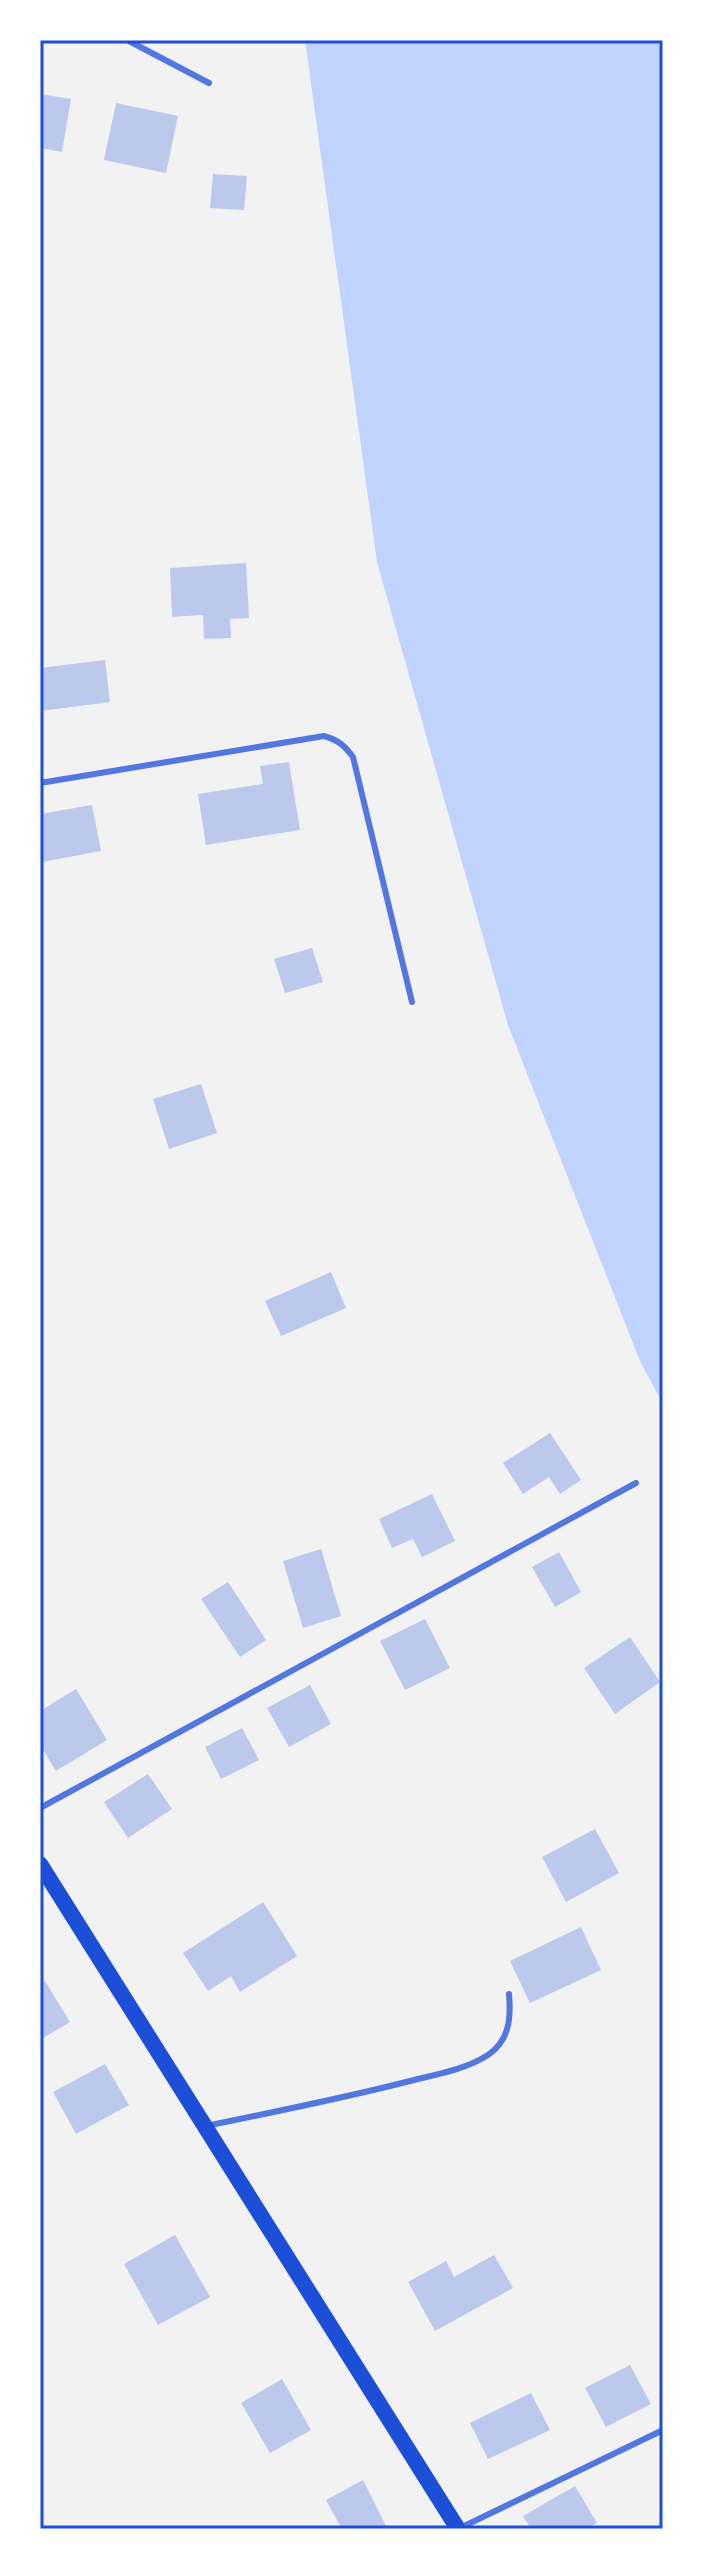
<svg xmlns="http://www.w3.org/2000/svg" width="703" height="2569" font-family="'Fira Sans Condensed',sans-serif">
	<rect width="100%" height="100%" fill="#f2f2f2"/>
	<!-- water -->
	<path fill="#bfd3fe" d="M 305,40 L 663,40 L 663,1404 L 640,1361 L 508,1025 L 377,562 Z"/>
	<!-- building -->
	<path fill="#bdc9ec" d="M 40,94 L 71,99 L 62,152 L 40,148 Z
		M 116,103 L 178,116 L 166,173 L 104,160 Z
		M 213,174 L 247,176 L 244,210 L 210,208 Z
		M 246,563 L 249,618 L 230,619 L 231,638 L 204,639 L 203,615 L 172,617 L 170,568 Z
		M 105,660 L 110,702 L 40,711 L 40,668 Z
		M 289,762 L 300,830 L 206,845 L 198,794 L 263,784 L 260,766 Z
		M 92,805 L 101,851 L 42,862 L 40,814 Z
		M 312,948 L 323,982 L 285,993 L 274,959 Z
		M 201,1084 L 217,1133 L 169,1149 L 153,1099 Z
		M 331,1272 L 346,1308 L 281,1336 L 265,1301 Z
		M 550,1433 L 581,1480 L 560,1494 L 549,1477 L 523,1494 L 503,1463 Z
		M 432,1494 L 455,1541 L 422,1557 L 413,1539 L 392,1548 L 379,1519 Z
		M 321,1549 L 341,1616 L 303,1628 L 283,1561 Z
		M 559,1552 L 581,1592 L 555,1607 L 532,1567 Z
		M 228,1582 L 266,1640 L 240,1657 L 201,1599 Z
		M 425,1619 L 450,1668 L 405,1690 L 380,1641 Z
		M 630,1637 L 660,1682 L 615,1714 L 584,1668 Z
		M 310,1685 L 331,1724 L 289,1747 L 267,1708 Z
		M 76,1689 L 107,1740 L 56,1771 L 40,1745 L 40,1711 Z
		M 242,1728 L 259,1760 L 221,1779 L 205,1747 Z
		M 148,1774 L 172,1809 L 128,1838 L 104,1802 Z
		M 595,1829 L 619,1873 L 566,1902 L 542,1857 Z
		M 263,1902 L 297,1956 L 240,1992 L 231,1976 L 208,1991 L 183,1953 Z
		M 581,1927 L 601,1970 L 530,2003 L 510,1961 Z
		M 45,1981 L 70,2022 L 40,2040 L 40,1984 Z
		M 105,2064 L 129,2105 L 76,2134 L 53,2092 Z
		M 175,2235 L 210,2297 L 158,2325 L 124,2264 Z
		M 494,2255 L 513,2288 L 435,2331 L 408,2282 L 446,2261 L 454,2277 Z
		M 630,2365 L 651,2404 L 606,2427 L 585,2388 Z
		M 282,2379 L 311,2430 L 270,2453 L 241,2403 Z
		M 531,2393 L 550,2430 L 488,2459 L 470,2423 Z
		M 363,2480 L 386,2526 L 380,2529 L 342,2529 L 326,2500 Z
		M 575,2486 L 597,2523 L 586,2529 L 531,2529 L 523,2516 Z"/>
	<g fill="none" stroke-linecap="round" stroke-linejoin="round">
		<!-- service -->
		<path stroke="#5277de" stroke-width="6" d="M 127,40 L 209,83
			M 40,783 L 324,736 C 338,740 344,745 353,757 L 412,1002
			M 40,1808 L 636,1483
			M 206,2126 C 273,2112 340,2099 406,2082 C 433,2075 465,2070 488,2055 C 510,2040 511,2017 509,1994
			M 458,2529 L 663,2430"/>
		<!-- secondary -->
		<path stroke="#1d4ed8" stroke-width="16" d="M 40,1864 L 458,2529"/>
	</g>
	<!-- border -->
	<rect width="703" height="2569" fill="none" stroke="#ffffff" stroke-width="84"/>
	<rect x="42" y="42" width="619" height="2485" fill="none" stroke="#1d4ed8" stroke-width="3"/>
</svg>
